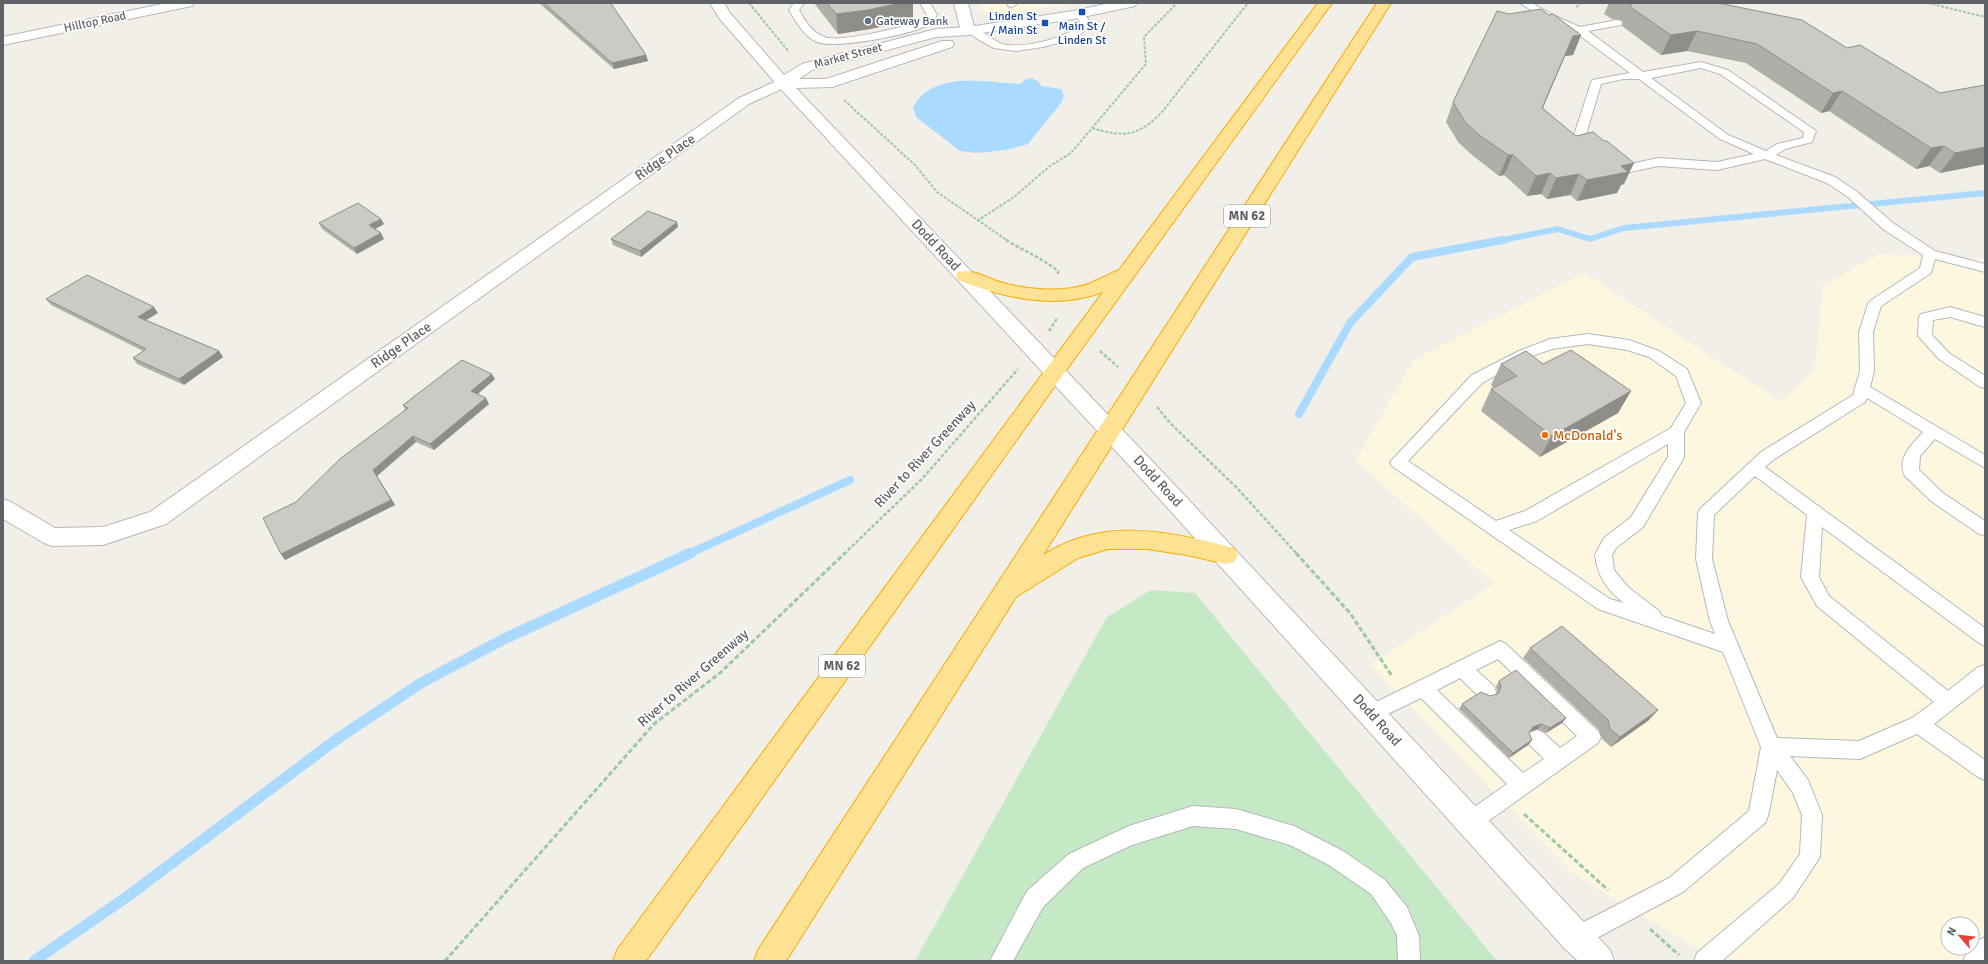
<svg xmlns="http://www.w3.org/2000/svg" width="1988" height="964" font-family="Signika,sans-serif">
	<rect width="100%" height="100%" fill="#f1efe8"/>
	<!-- commercial -->
	<path fill="#fef7e0" fill-rule="evenodd" d="M 981,3 L 1082,3 L 984,16 Z
		M 1879,254 L 1985,259 L 1985,961 L 1718,961 L 1575,875 L 1370,665 L 1494,584 L 1355,460 L 1414,360 L 1584,273 L 1780,401 L 1815,369 L 1823,286 ZM 1948,924 L 1972,924 L 1972,948 L 1948,948 Z"/>
	<!-- green -->
	<path fill="#c5e8c5" d="M 1151,590 L 1195,593 L 1497,961 L 915,961 L 1107,617 Z"/>
	<!-- water -->
	<path fill="#aadaff" d="M 1032,78 L 1039,82 L 1041,86 L 1061,89 L 1064,96 L 1061,103 L 1028,144 L 1006,150 L 976,153 L 960,151 L 916,117 L 913,108 C 931,70 985,82 1020,84 L 1026,79 Z"/>
	<g fill="none" stroke-linecap="round" stroke-linejoin="round">
		<!-- stream-far2 -->
		<path stroke="#aadaff" stroke-width="6" d="M 1498,241 L 1558,229 L 1590,239 L 1624,228 L 1985,193"/>
		<!-- stream-far1 -->
		<path stroke="#aadaff" stroke-width="8" d="M 1299,414 L 1350,323 L 1412,257 L 1503,240
			M 688,554 L 850,480"/>
		<!-- stream -->
		<path stroke="#aadaff" stroke-width="11" d="M 34,961 L 128,896 L 337,739 L 421,683 L 504,639 L 691,553"/>
		<!-- lane casing -->
		<g stroke="#b5b8bc" stroke-width="2">
			<path id="lane" d="M 794,3 L 804,3 L 799,10 C 805,21 812,32 824,37 C 839,43 898,28 915,23 L 922,20 L 927,15 L 920,3 L 930,3 L 937,15 C 935,18 932,22 929,24 C 913,35 835,49 817,42 C 804,36 796,22 789,10 Z
				M 1007,3 L 1017,3 L 1017,4 L 1012,7 L 1008,6 Z
				M 1520,3 L 1532,3 L 1553,15 L 1580,27 L 1617,20 L 1621,21 L 1622,23 L 1621,25 L 1588,31 L 1643,72 L 1701,62 L 1728,70 L 1816,131 L 1812,142 L 1785,149 L 1776,155 L 1835,177 L 1856,191 L 1893,223 L 1935,251 L 1985,264 L 1985,272 L 1935,259 L 1931,273 L 1881,306 L 1873,332 L 1874,371 L 1870,387 L 1985,455 L 1985,468 L 1935,439 L 1920,456 L 1919,470 L 1943,493 L 1985,521 L 1985,535 L 1979,534 L 1931,501 L 1905,476 C 1896,459 1912,444 1923,432 L 1867,398 L 1865,402 L 1773,460 L 1765,467 L 1985,628 L 1985,646 L 1979,643 L 1822,527 L 1819,577 L 1829,596 L 1948,691 L 1978,667 L 1985,665 L 1985,684 L 1934,724 L 1985,760 L 1985,780 L 1978,777 L 1917,734 L 1860,759 L 1790,756 L 1808,780 L 1822,815 L 1820,857 L 1793,898 L 1722,961 L 1694,961 L 1697,953 L 1779,884 L 1800,854 L 1802,815 L 1793,793 L 1777,770 L 1768,816 L 1765,823 L 1683,892 L 1576,949 L 1568,946 L 1565,938 L 1568,930 L 1669,878 L 1749,811 L 1761,747 L 1723,652 L 1598,609 L 1392,466 L 1390,462 L 1472,375 L 1519,351 L 1550,339 L 1588,334 L 1629,340 L 1659,351 L 1687,369 L 1701,403 L 1684,432 L 1684,457 L 1682,461 L 1643,527 L 1616,548 L 1612,555 L 1614,570 L 1628,587 L 1659,611 L 1662,616 L 1715,634 L 1710,621 L 1696,559 L 1698,513 L 1700,509 L 1761,452 L 1853,395 L 1860,371 L 1859,332 L 1868,304 L 1870,301 L 1920,268 L 1923,255 L 1883,229 L 1848,197 L 1827,183 L 1765,159 L 1717,170 L 1658,166 L 1621,174 L 1617,173 L 1615,170 L 1617,167 L 1658,158 L 1717,162 L 1754,154 L 1720,139 L 1639,79 L 1623,79 L 1601,84 L 1585,138 L 1583,140 L 1575,140 L 1573,138 L 1592,80 L 1630,73 L 1575,32 L 1545,19 ZM 1701,68 L 1720,74 L 1804,132 L 1803,138 L 1777,144 L 1766,151 L 1728,135 L 1651,78 ZM 1588,344 L 1627,350 L 1649,357 L 1676,376 L 1686,403 L 1671,428 L 1525,511 L 1496,521 L 1408,461 L 1482,383 L 1529,357 L 1552,349 ZM 1668,444 L 1668,457 L 1631,517 L 1604,538 L 1595,555 C 1598,577 1607,590 1624,603 L 1610,599 L 1509,530 L 1537,521 ZM 1755,476 L 1807,515 L 1801,577 L 1817,606 L 1934,702 L 1912,718 L 1859,741 L 1777,738 L 1728,621 L 1712,559 L 1714,515 Z
				M 1079,11 L 1083,12 L 1091,23 L 1083,32 L 1073,39 L 1043,47 L 1016,51 L 994,48 L 979,40 L 967,31 L 968,29 C 979,26 991,40 1002,44 C 1021,49 1068,39 1081,23 L 1074,14 Z
				M 1950,307 L 1985,317 L 1985,327 L 1950,317 L 1933,320 L 1932,335 L 1949,353 L 1985,376 L 1985,388 L 1980,387 L 1939,359 L 1918,336 L 1919,317 L 1921,314 Z
				M 1500,641 L 1506,644 L 1598,731 L 1601,737 L 1598,743 L 1477,829 L 1470,832 L 1463,829 L 1460,822 L 1463,815 L 1507,784 L 1421,698 L 1371,722 L 1364,720 L 1362,714 L 1364,708 ZM 1498,659 L 1577,736 L 1560,748 L 1544,733 L 1537,730 L 1530,733 L 1527,739 L 1530,745 L 1544,759 L 1523,773 L 1437,690 L 1460,678 L 1480,698 L 1487,700 L 1494,698 L 1496,692 L 1494,686 L 1476,670 Z
				M 1193,806 L 1236,809 L 1294,826 L 1343,851 L 1385,880 L 1407,907 L 1419,936 L 1420,961 L 1398,961 L 1397,936 L 1391,923 L 1371,894 L 1329,865 L 1290,845 L 1236,829 L 1193,826 L 1132,845 L 1083,868 L 1043,907 L 1013,961 L 990,961 L 1027,891 L 1069,854 L 1129,826 Z
				M 1985,937 L 1985,961 L 1963,961 C 1968,950 1974,942 1985,937 Z"/>
		</g>
		<!-- street casing -->
		<g stroke="#b5b8bc" stroke-width="2">
			<path id="street" d="M 167,3 L 194,3 L 192,6 L 187,7 L 3,45 L 3,37 Z
				M 954,3 L 968,3 L 975,31 L 973,34 L 963,34 L 961,31 Z
				M 783,78 L 788,80 L 791,83 L 788,86 L 749,104 L 166,524 L 103,545 L 52,546 L 44,543 L 3,519 L 3,499 L 11,502 L 55,528 L 103,527 L 150,512 L 739,98 Z"/>
		</g>
		<!-- secondary casing -->
		<g stroke="#b6babf" stroke-width="2">
			<path id="secondary" d="M 710,3 L 724,3 L 730,13 L 784,75 L 802,64 L 936,29 L 968,27 L 1073,11 L 1110,3 L 1137,3 L 1135,6 L 1073,19 L 968,35 L 936,37 L 812,70 L 799,79 L 826,79 L 942,41 L 952,41 L 954,44 L 952,47 L 832,87 L 796,88 L 1154,463 L 1610,950 L 1614,961 L 1578,961 L 1565,949 L 1138,475 L 778,86 L 719,18 Z"/>
		</g>
		<!-- highway casing -->
		<g stroke="#f9ab00" stroke-width="2">
			<path id="highway" d="M 1318,3 L 1332,3 L 1062,376 L 646,961 L 613,961 L 617,950 L 1103,292 C 1055,310 1004,298 958,280 L 956,276 L 958,272 C 973,268 989,279 1003,283 C 1029,290 1062,293 1088,284 C 1099,280 1109,274 1119,270 Z
				M 1377,3 L 1391,3 L 1043,555 C 1102,518 1162,530 1226,546 L 1234,548 L 1238,555 L 1234,562 L 1226,564 L 1187,555 L 1147,549 L 1108,549 L 1078,558 L 1016,597 L 786,961 L 754,961 L 758,950 Z"/>
		</g>
		<!-- path-far2 -->
		<path stroke="#9cc7a9" stroke-width="2" stroke-dasharray="3 1.5" stroke-linecap="butt" d="M 749,3 L 789,52
			M 1928,3 L 1985,17
			M 1576,7 L 1582,3
			M 844,100 L 915,165 L 937,192 L 1008,241
			M 1092,128 C 1124,138 1139,136 1162,112 L 1248,3
			M 977,221 L 1014,197 L 1050,166 L 1071,153 L 1146,64 L 1144,37 L 1177,3"/>
		<!-- path-far1 -->
		<path stroke="#9cc7a9" stroke-width="2.5" stroke-dasharray="3.5 2" stroke-linecap="butt" d="M 1006,240 C 1024,251 1042,258 1058,271 L 1058,274
			M 1049,331 L 1058,317
			M 1100,351 L 1118,367
			M 1157,407 L 1170,423 L 1237,488 L 1297,554
			M 844,554 L 922,479 L 1018,369"/>
		<!-- path -->
		<path stroke="#9cc7a9" stroke-width="3" stroke-dasharray="5 2.5" stroke-linecap="butt" d="M 1296,553 L 1350,613 L 1392,676
			M 1524,814 L 1608,890
			M 1650,929 L 1679,955
			M 445,961 L 654,724 L 720,673 L 845,553"/>
		<!-- lane -->
		<use href="#lane" fill="#fff" fill-rule="evenodd"/>
		<!-- street -->
		<use href="#street" fill="#fff" fill-rule="evenodd"/>
		<!-- secondary -->
		<use href="#secondary" fill="#fff" fill-rule="evenodd"/>
		<!-- highway -->
		<use href="#highway" fill="#fde293" fill-rule="evenodd"/>
	</g>
	<!-- wall -->
	<path fill="#afaea9" d="M 539,3 L 610,3 L 646,55 L 648,61 L 614,69 Z
		M 814,3 L 913,3 L 913,20 L 870,29 L 838,34 Z
		M 1609,3 L 1718,3 L 1985,164 L 1940,173 L 1929,166 L 1916,169 L 1829,111 L 1821,113 L 1746,63 L 1687,51 L 1661,55 L 1622,26 L 1623,22 L 1621,20 L 1612,19 L 1604,14 Z
		M 1509,14 L 1549,15 L 1581,35 L 1573,55 L 1565,56 L 1543,108 L 1624,184 L 1621,185 L 1617,193 L 1577,201 L 1570,195 L 1547,199 L 1541,194 L 1527,196 L 1504,175 L 1499,176 L 1472,155 L 1458,142 L 1446,122 L 1453,102 Z
		M 381,219 L 384,224 L 375,229 L 384,239 L 357,254 L 322,229 L 319,223 Z
		M 678,227 L 641,257 L 613,245 L 611,239 Z
		M 46,299 L 158,313 L 146,320 L 219,351 L 223,357 L 184,385 L 137,364 L 133,358 L 143,351 L 51,305 Z
		M 1501,364 L 1543,364 L 1631,391 L 1618,413 L 1540,457 L 1481,411 L 1491,389 L 1494,388 L 1491,385 Z
		M 495,379 L 478,394 L 489,404 L 434,450 L 416,442 L 377,476 L 395,505 L 285,560 L 281,554 L 296,502 L 405,410 L 403,405 Z
		M 1530,648 L 1649,720 L 1611,747 L 1602,739 L 1599,730 L 1523,658 Z
		M 1499,681 L 1566,718 L 1562,723 L 1546,733 L 1538,729 L 1531,731 L 1529,733 L 1532,740 L 1528,745 L 1509,758 L 1459,709 L 1462,704 L 1496,695 L 1497,692 L 1496,686 Z"/>
	<!-- shaded-wall -->
	<path fill="#8f8d8a" d="M 900,3 L 913,3 L 913,20 L 870,29 L 838,34 L 836,14 Z
		M 1697,31 L 1687,51 L 1661,55 L 1671,35 Z
		M 1581,35 L 1573,55 L 1565,56 L 1534,128 L 1573,36 Z
		M 646,55 L 648,61 L 614,69 L 612,63 Z
		M 1842,91 L 1829,111 L 1821,113 L 1833,93 Z
		M 1944,146 L 1929,166 L 1916,169 L 1931,148 Z
		M 1985,147 L 1985,164 L 1940,173 L 1955,153 Z
		M 1508,155 L 1513,155 L 1504,175 L 1499,176 Z
		M 1634,163 L 1624,184 L 1621,185 L 1617,193 L 1577,201 L 1587,180 L 1621,166 Z
		M 1550,173 L 1541,194 L 1527,196 L 1536,176 Z
		M 1579,174 L 1570,195 L 1547,199 L 1556,178 Z
		M 381,219 L 384,224 L 372,231 L 369,225 Z
		M 677,222 L 678,227 L 641,257 L 640,251 Z
		M 381,233 L 384,239 L 357,254 L 354,248 Z
		M 154,307 L 158,313 L 143,322 L 138,317 Z
		M 219,351 L 223,357 L 184,385 L 179,379 Z
		M 492,374 L 495,379 L 474,397 L 471,391 Z
		M 1631,391 L 1618,413 L 1540,457 L 1552,436 Z
		M 486,398 L 489,404 L 434,450 L 430,444 Z
		M 413,436 L 416,442 L 377,476 L 395,505 L 285,560 L 281,554 L 373,470 Z
		M 1658,710 L 1649,720 L 1611,747 L 1620,737 Z
		M 1566,718 L 1562,723 L 1546,733 L 1550,728 Z
		M 1541,724 L 1538,729 L 1529,732 L 1533,727 Z
		M 1532,740 L 1528,745 L 1509,758 L 1513,753 Z"/>
	<!-- building -->
	<path fill="#cccac5" stroke="#8f8d8a" d="M 544,3 L 610,3 L 612,5 L 646,55 L 612,63 Z
		M 827,3 L 900,3 L 868,10 L 836,14 Z
		M 1632,3 L 1718,3 L 1802,20 L 1847,48 L 1860,45 L 1940,93 L 1985,85 L 1985,147 L 1955,153 L 1944,146 L 1931,148 L 1842,91 L 1833,93 L 1757,44 L 1697,31 L 1671,35 L 1630,7 Z
		M 1541,9 L 1549,15 L 1553,14 L 1581,35 L 1573,36 L 1542,108 L 1576,136 L 1593,132 L 1604,141 L 1607,141 L 1634,163 L 1621,166 L 1628,172 L 1587,180 L 1579,174 L 1556,178 L 1550,173 L 1536,176 L 1513,155 L 1508,155 L 1479,135 L 1465,122 L 1453,102 L 1497,11 L 1509,14 Z
		M 358,203 L 381,219 L 369,225 L 381,233 L 354,248 L 319,223 Z
		M 648,211 L 677,222 L 640,251 L 611,239 Z
		M 87,275 L 154,307 L 138,317 L 219,351 L 179,379 L 133,358 L 146,349 L 46,299 Z
		M 1571,350 L 1631,391 L 1552,436 L 1491,389 L 1517,376 L 1501,364 L 1526,351 L 1543,364 Z
		M 462,360 L 492,374 L 471,391 L 486,398 L 430,444 L 413,436 L 373,470 L 391,500 L 281,554 L 263,518 L 296,502 L 341,458 L 408,408 L 403,405 Z
		M 1562,626 L 1658,710 L 1620,737 L 1610,729 L 1608,720 L 1530,648 Z
		M 1516,670 L 1566,718 L 1550,728 L 1541,724 L 1533,727 L 1529,733 L 1532,740 L 1513,753 L 1462,704 L 1481,692 L 1490,696 L 1498,694 L 1501,687 L 1499,681 Z"/>
	<!-- markers -->
	<g fill="#1a4fb4" stroke="#fff" stroke-width="1.5">
		<rect x="1078" y="8" width="8" height="8" rx="2"/>
		<rect x="1041" y="19" width="8" height="8" rx="2"/>
	</g>
	<circle fill="#5c6f8a" stroke="#fff" stroke-width="1.5" cx="868" cy="21" r="4"/>
	<circle fill="#e8710a" stroke="#fff" stroke-width="1.5" cx="1545" cy="435" r="4"/>
	<g text-anchor="middle" dominant-baseline="central" stroke-width="3.5" stroke-linejoin="round" paint-order="stroke">
		<!-- far-transit labels -->
		<g font-size="12" fill="#164399" stroke="#fff" text-anchor="end">
			<text x="1037" y="16">Linden St<tspan x="1037" dy="14">/ Main St</tspan></text>
			<text x="1082" y="26" text-anchor="middle">Main St /<tspan x="1082" dy="14">Linden St</tspan></text>
		</g>
		<!-- far-service labels -->
		<g font-size="12" fill="#4e5e75" stroke="#fff" text-anchor="start">
			<text x="876" y="21">Gateway Bank</text>
		</g>
		<!-- far-street labels -->
		<g font-size="12" fill="#5f6368" stroke="#fff">
			<text transform="translate(95 22) rotate(-12)">Hilltop Road</text>
			<text transform="translate(848 56) rotate(-15)">Market Street</text>
		</g>
		<!-- shield labels -->
		<g fill="#fff" stroke="#8f9295" stroke-width="1">
			<rect x="1224" y="205" width="46" height="22" rx="3"/>
			<rect x="819" y="655" width="46" height="22" rx="3"/>
		</g>
		<g font-size="13" font-weight="bold" fill="#5f6368">
			<text x="1247" y="216">MN 62</text>
			<text x="842" y="666">MN 62</text>
		</g>
		<!-- street labels -->
		<g font-size="14" fill="#5f6368" stroke="#fff">
			<text transform="translate(665 157) rotate(-35)">Ridge Place</text>
			<text transform="translate(936 245) rotate(47)">Dodd Road</text>
			<text transform="translate(401 345) rotate(-35)">Ridge Place</text>
			<text transform="translate(925 454) rotate(-47)">River to River Greenway</text>
			<text transform="translate(1158 481) rotate(47)">Dodd Road</text>
			<text transform="translate(693 678) rotate(-41)">River to River Greenway</text>
			<text transform="translate(1377 720) rotate(48)">Dodd Road</text>
		</g>
		<!-- food labels -->
		<g font-size="14" fill="#c56008" stroke="#fff" text-anchor="start">
			<text x="1553" y="435">McDonald's</text>
		</g>
	</g>
	<!-- border -->
	<rect width="1988" height="964" fill="none" stroke="#5f6368" stroke-width="8"/>
	<!-- north arrow -->
	<g transform="translate(1960 936) rotate(298)"><circle r="19" fill="#ffffff" stroke="#bfc1c3"/>
	<path d="M0-3L7 15L0 10L-7 15Z" fill="#ea4335"/>
	<text y="-6" font-size="11" font-weight="bold" text-anchor="middle" fill="#5f6368">N</text>
	</g>
</svg>
